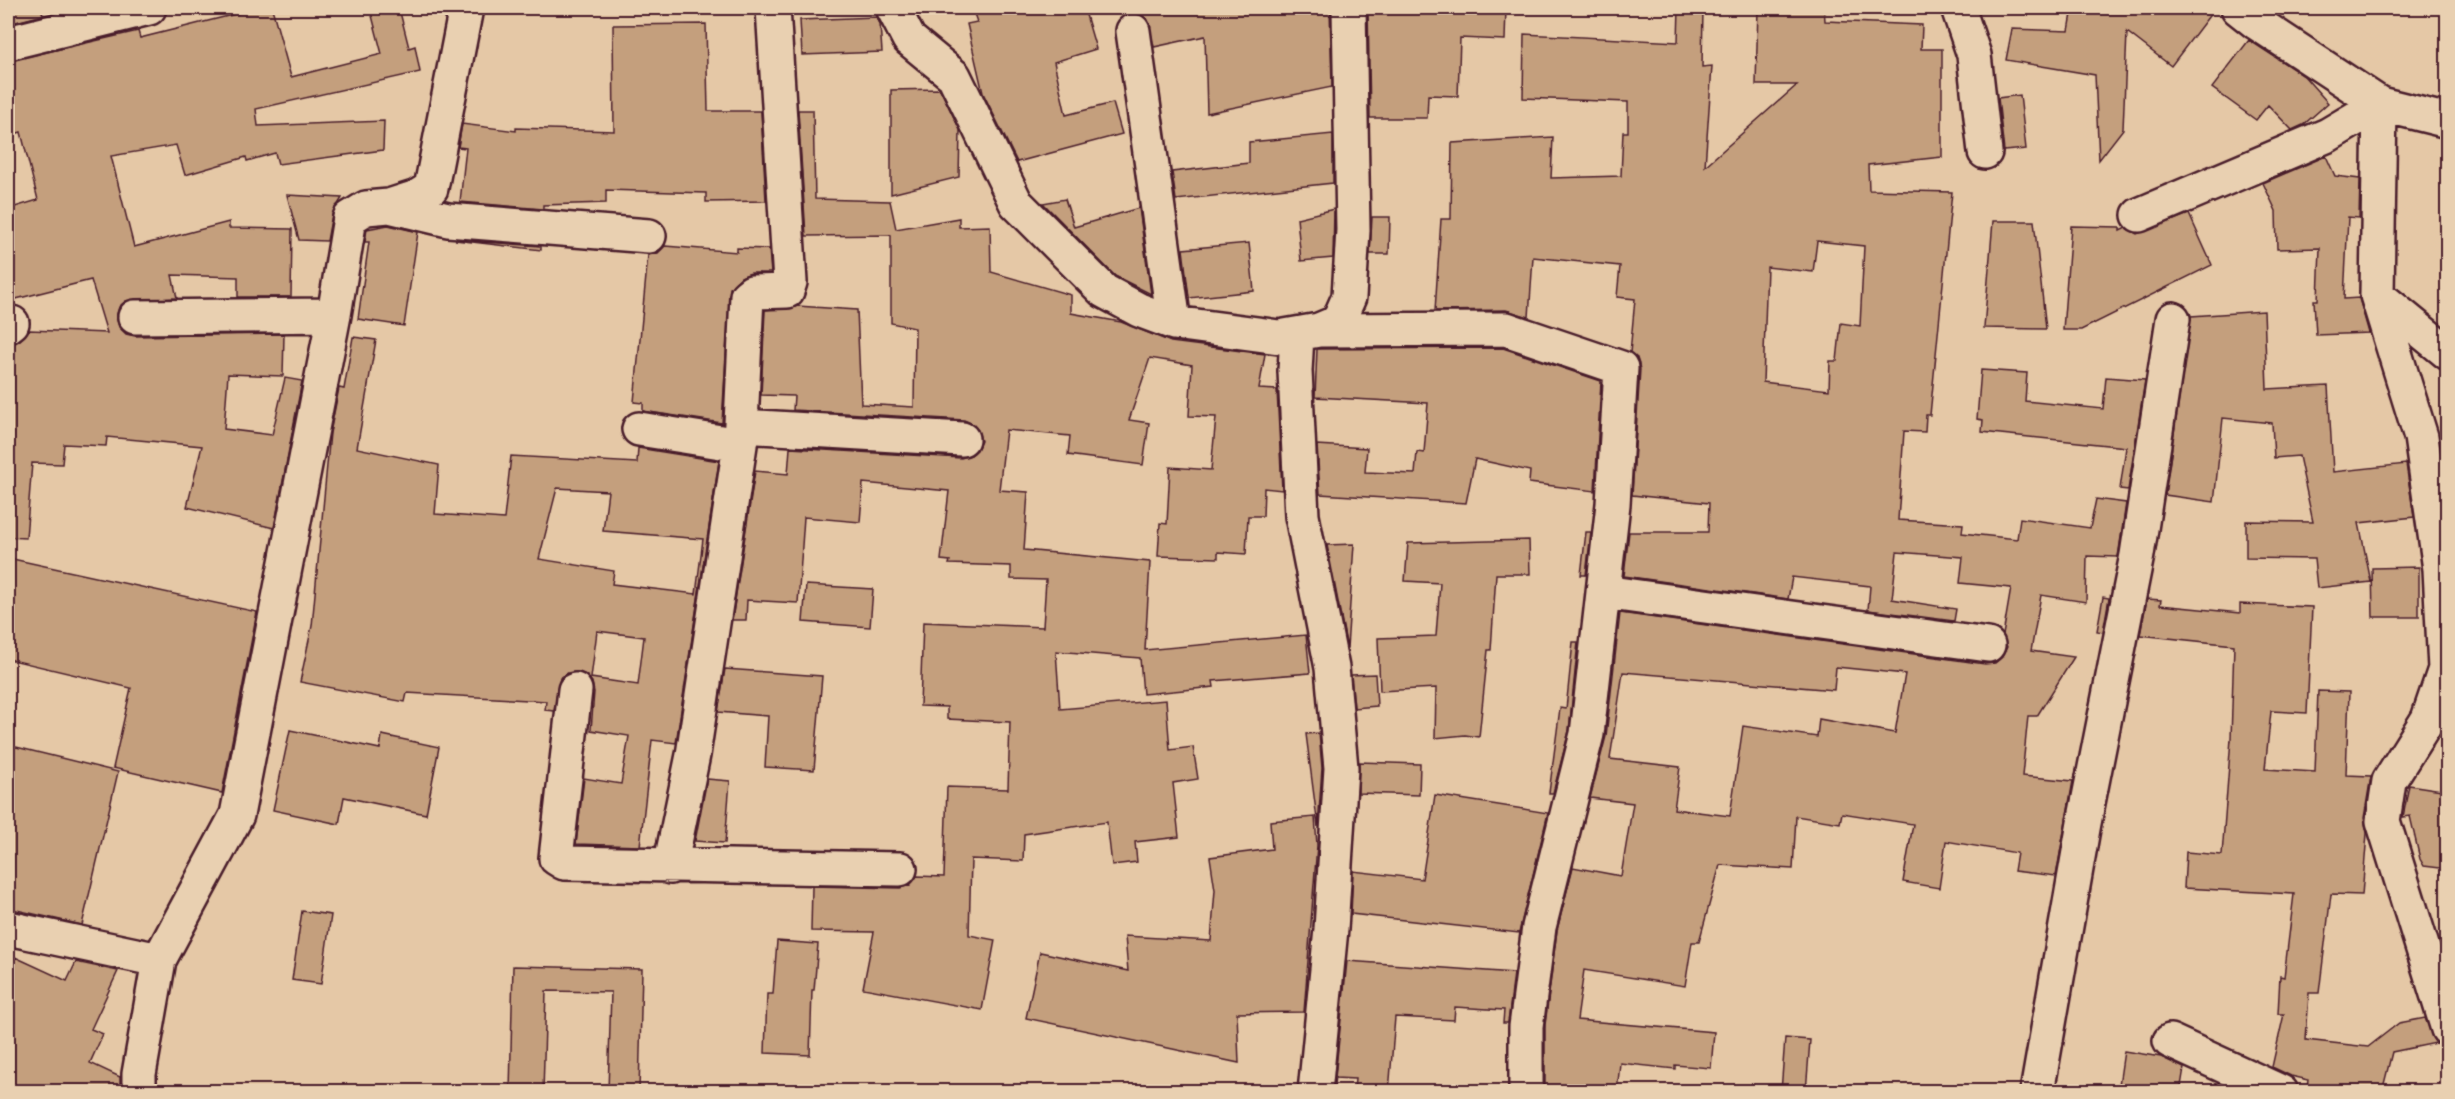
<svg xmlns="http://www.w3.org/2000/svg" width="2455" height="1099" font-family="'Comic Neue',sans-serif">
	<rect width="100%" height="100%" fill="#e5c8a6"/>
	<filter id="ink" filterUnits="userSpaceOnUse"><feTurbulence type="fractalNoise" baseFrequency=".0167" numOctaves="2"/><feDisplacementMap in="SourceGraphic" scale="12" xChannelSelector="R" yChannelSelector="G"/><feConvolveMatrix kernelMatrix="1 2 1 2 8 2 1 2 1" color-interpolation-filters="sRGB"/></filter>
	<g filter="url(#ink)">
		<!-- building -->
		<path fill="#c49f7d" stroke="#4a1f2b" stroke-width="1.5" fill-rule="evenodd" d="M 8,8 L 41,8 L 43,15 L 8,24 Z
			M 260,8 L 272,8 L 291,77 L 382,54 L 370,8 L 399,8 L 409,48 L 415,46 L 420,72 L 256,109 L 258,126 L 384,121 L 383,150 L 278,164 L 275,153 L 247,161 L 246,157 L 185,175 L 176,145 L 111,156 L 134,247 L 229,222 L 229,228 L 292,229 L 291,297 L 238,297 L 238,277 L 172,275 L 177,298 L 126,301 L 119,307 L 116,317 L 119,327 L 126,334 L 135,336 L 284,334 L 283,376 L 228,374 L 224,429 L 272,435 L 285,378 L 302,381 L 274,528 L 187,507 L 202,446 L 107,437 L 106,446 L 64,444 L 62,464 L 32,463 L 26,538 L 8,537 L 8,344 L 19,341 L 29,330 L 107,333 L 91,280 L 8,301 L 8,209 L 38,200 L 21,132 L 8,136 L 8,61 L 138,31 L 140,38 Z
			M 972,8 L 1084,8 L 1096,49 L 1054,62 L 1066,115 L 1113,103 L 1122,134 L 1017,162 L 983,93 L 967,24 L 977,22 Z
			M 1134,8 L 1330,8 L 1332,87 L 1207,113 L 1205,36 L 1154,47 L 1148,20 L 1136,13 Z
			M 1368,8 L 1434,8 L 1434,11 L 1480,13 L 1480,8 L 1506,8 L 1505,40 L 1460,38 L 1458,96 L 1428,95 L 1427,118 L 1370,118 Z
			M 1679,8 L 1703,8 L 1702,67 L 1712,66 L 1705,166 L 1797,85 L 1756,85 L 1758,8 L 1824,8 L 1825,21 L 1922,25 L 1921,49 L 1942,49 L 1942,157 L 1868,165 L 1869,190 L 1952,192 L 1930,415 L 1926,415 L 1925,432 L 1904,431 L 1898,520 L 1963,524 L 1962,533 L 2017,539 L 2020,518 L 2090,528 L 2096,499 L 2126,503 L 2118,557 L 2087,556 L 2086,602 L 2041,595 L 2031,651 L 2074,657 L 2037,716 L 2028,716 L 2022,776 L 2073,781 L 2056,876 L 2014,871 L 2017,853 L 1946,841 L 1939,888 L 1903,882 L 1913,824 L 1842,813 L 1840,823 L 1796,816 L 1793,869 L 1720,865 L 1699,942 L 1692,942 L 1685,986 L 1584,970 L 1577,1020 L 1714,1032 L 1711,1068 L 1675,1065 L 1675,1069 L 1620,1063 L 1617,1092 L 1545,1089 L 1545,1025 L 1557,930 L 1573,867 L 1621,876 L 1633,803 L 1590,798 L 1606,736 L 1620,613 L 1985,664 L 1995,663 L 2002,657 L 2007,647 L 2003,635 L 2011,588 L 1960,583 L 1963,557 L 1897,552 L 1892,599 L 1956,609 L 1954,621 L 1868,610 L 1870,586 L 1792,577 L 1788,599 L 1624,576 L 1629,532 L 1708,532 L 1709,503 L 1632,495 L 1640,369 L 1637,358 L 1630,353 L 1635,299 L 1617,297 L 1620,266 L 1533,257 L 1529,317 L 1506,310 L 1435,311 L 1441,219 L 1451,219 L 1452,143 L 1553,137 L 1551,178 L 1621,176 L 1623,132 L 1628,132 L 1628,102 L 1523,98 L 1524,34 L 1678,42 ZM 1817,241 L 1864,246 L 1860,326 L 1841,323 L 1837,361 L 1830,361 L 1829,390 L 1763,382 L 1767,267 L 1813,272 ZM 1836,667 L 1905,674 L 1895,733 L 1819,719 L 1817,737 L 1743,726 L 1730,816 L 1674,809 L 1680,767 L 1610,759 L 1623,672 L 1834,690 Z
			M 2073,8 L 2215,8 L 2171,66 L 2127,32 L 2123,129 L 2099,160 L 2095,75 L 2006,60 L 2012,29 L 2069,31 Z
			M 876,17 L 880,24 L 882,52 L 802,55 L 800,20 Z
			M 706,24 L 708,111 L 761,111 L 766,201 L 706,202 L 706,193 L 606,190 L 606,203 L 543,205 L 543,209 L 460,202 L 466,148 L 458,147 L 462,124 L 516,131 L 516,128 L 614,131 L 613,25 Z
			M 2249,40 L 2304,76 L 2328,103 L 2303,125 L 2292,130 L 2268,105 L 2256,120 L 2212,88 Z
			M 940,89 L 960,130 L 959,177 L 891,194 L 891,90 Z
			M 2020,95 L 2026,149 L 2004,151 L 1998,98 Z
			M 798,110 L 813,110 L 815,199 L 890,201 L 896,229 L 959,218 L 959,227 L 990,226 L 991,272 L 1071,295 L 1071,313 L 1121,322 L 1171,342 L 1265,354 L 1259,389 L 1277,390 L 1282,490 L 1264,488 L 1263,516 L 1248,516 L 1246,554 L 1218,552 L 1218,558 L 1158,556 L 1160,523 L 1167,524 L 1170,467 L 1211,470 L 1216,417 L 1189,416 L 1192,365 L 1150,358 L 1129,420 L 1149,423 L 1143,465 L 1068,455 L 1070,436 L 1006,430 L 999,490 L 1028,492 L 1024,550 L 1150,562 L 1145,650 L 1306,635 L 1310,673 L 1213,681 L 1214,687 L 1143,694 L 1140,658 L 1056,651 L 1060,709 L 1166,700 L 1170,750 L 1193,747 L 1198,779 L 1173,783 L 1179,837 L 1135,842 L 1137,862 L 1112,865 L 1107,822 L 1024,834 L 1023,861 L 971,859 L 969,935 L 995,940 L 982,1010 L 863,988 L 874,932 L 811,931 L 812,886 L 900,888 L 910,885 L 917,876 L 944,877 L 947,787 L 1008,789 L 1010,722 L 947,719 L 947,707 L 920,706 L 923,622 L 1043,627 L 1046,580 L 1011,579 L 1011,566 L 949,564 L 950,561 L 941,560 L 949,491 L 863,483 L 860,522 L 804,517 L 798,603 L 747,600 L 746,620 L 732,620 L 755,471 L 788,474 L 790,448 L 961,458 L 971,455 L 977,450 L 981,441 L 978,430 L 973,424 L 964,420 L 793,410 L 794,396 L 761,395 L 765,310 L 797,306 L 857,310 L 861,404 L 914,407 L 915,328 L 891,323 L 891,235 L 806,236 Z
			M 1333,134 L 1333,183 L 1176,200 L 1172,172 L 1249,163 L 1249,142 Z
			M 2326,156 L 2335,176 L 2360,179 L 2359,218 L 2348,217 L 2344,299 L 2359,298 L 2369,333 L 2316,335 L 2314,300 L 2318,300 L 2320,248 L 2277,249 L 2276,211 L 2263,183 Z
			M 287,195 L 342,198 L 332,214 L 327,241 L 299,240 Z
			M 1065,199 L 1074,227 L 1139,208 L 1151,294 L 1115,276 L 1043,203 Z
			M 1334,209 L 1333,258 L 1301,261 L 1297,218 Z
			M 2189,214 L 2212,265 L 2081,330 L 2063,330 L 2071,226 L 2120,227 L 2120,231 L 2126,228 L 2137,234 Z
			M 1372,217 L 1390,217 L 1389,254 L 1370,254 Z
			M 1993,221 L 2034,221 L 2046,329 L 1984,328 Z
			M 388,225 L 418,232 L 404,326 L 358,319 L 369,242 L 365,242 L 367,229 Z
			M 455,240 L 541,246 L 541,250 Z
			M 1249,243 L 1254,291 L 1189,298 L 1183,249 Z
			M 665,246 L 737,252 L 737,248 L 769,249 L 771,273 L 751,273 L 741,277 L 730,288 L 722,423 L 643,411 L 643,403 L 634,402 L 648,255 L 658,253 Z
			M 2264,311 L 2267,389 L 2328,386 L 2333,472 L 2406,464 L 2414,517 L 2359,523 L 2371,582 L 2317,588 L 2314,559 L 2246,558 L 2246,521 L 2313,522 L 2299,456 L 2274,458 L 2272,423 L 2223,418 L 2214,502 L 2165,495 L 2191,316 Z
			M 353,337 L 376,340 L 357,448 L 439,465 L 435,514 L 504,519 L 511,456 L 637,463 L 638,448 L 719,461 L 676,743 L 652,740 L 640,846 L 576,844 L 584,778 L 621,784 L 629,736 L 591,730 L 594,692 L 592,682 L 586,675 L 578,672 L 568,673 L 560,678 L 554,711 L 545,710 L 546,701 L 407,693 L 405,702 L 300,682 L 312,626 L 330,433 L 339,388 L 344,389 ZM 557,488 L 608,491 L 603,531 L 703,539 L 696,594 L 612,584 L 614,571 L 539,559 ZM 597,631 L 644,637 L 638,685 L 591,678 Z
			M 1503,348 L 1601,381 L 1595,491 L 1529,483 L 1530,471 L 1475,459 L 1466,503 L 1320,494 L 1317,445 L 1367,448 L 1365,472 L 1415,474 L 1417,452 L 1424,453 L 1428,403 L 1315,397 L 1317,349 Z
			M 1981,370 L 2027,373 L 2025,401 L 2103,409 L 2106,377 L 2145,380 L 2128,490 L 2120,489 L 2126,447 L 1982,432 L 1983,420 L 1977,419 Z
			M 1586,532 L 1591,532 L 1586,575 L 1581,575 Z
			M 1529,540 L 1530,574 L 1496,574 L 1491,650 L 1488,650 L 1479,737 L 1465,735 L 1435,738 L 1436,688 L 1380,691 L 1378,638 L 1436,636 L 1440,583 L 1405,581 L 1408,543 Z
			M 1354,544 L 1347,648 L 1327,545 Z
			M 8,558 L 257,612 L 222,793 L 113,768 L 131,688 L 8,659 Z
			M 2419,567 L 2419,617 L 2373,617 L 2372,568 Z
			M 806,585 L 873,589 L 870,627 L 803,622 Z
			M 2103,597 L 2109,598 L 2103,632 L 2097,631 Z
			M 2147,599 L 2161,600 L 2160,605 L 2240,613 L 2240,604 L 2312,607 L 2307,713 L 2271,711 L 2265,769 L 2315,772 L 2318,691 L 2349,692 L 2346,775 L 2371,776 L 2364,818 L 2367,833 L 2362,895 L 2331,894 L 2319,993 L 2309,993 L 2306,1040 L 2368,1047 L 2399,1023 L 2425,1018 L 2436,1043 L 2392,1052 L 2382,1092 L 2308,1088 L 2309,1080 L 2291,1076 L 2272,1067 L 2284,1014 L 2278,1014 L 2280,976 L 2284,977 L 2294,894 L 2184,888 L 2186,852 L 2222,855 L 2231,739 L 2234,645 L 2140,635 Z
			M 1573,642 L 1578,642 L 1569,731 L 1553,793 L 1549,793 L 1560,708 L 1566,709 Z
			M 725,669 L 822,676 L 814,770 L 765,767 L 768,716 L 718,712 Z
			M 1375,674 L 1377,706 L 1354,708 L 1351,675 Z
			M 290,730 L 380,749 L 382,735 L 439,747 L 426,814 L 344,797 L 339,824 L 273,810 Z
			M 1319,733 L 1322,768 L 1318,827 L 1306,734 Z
			M 8,745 L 118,772 L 82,925 L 8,908 Z
			M 1359,762 L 1420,764 L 1419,795 L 1358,793 Z
			M 707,779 L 730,781 L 725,843 L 695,841 Z
			M 2409,785 L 2448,791 L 2448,869 L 2424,866 L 2420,859 L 2410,816 L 2403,817 Z
			M 1435,795 L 1548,813 L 1519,933 L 1351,914 L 1353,871 L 1422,879 Z
			M 1315,817 L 1317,845 L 1304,1012 L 1237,1013 L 1239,1063 L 1026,1018 L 1040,952 L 1128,971 L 1125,936 L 1211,941 L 1215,890 L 1210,857 L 1272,849 L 1270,821 Z
			M 302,911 L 331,915 L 321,984 L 292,980 Z
			M 777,941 L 818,944 L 814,990 L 812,990 L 810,1055 L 765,1053 L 767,994 L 773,994 Z
			M 15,957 L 67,981 L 76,962 L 118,971 L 91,1029 L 103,1034 L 90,1063 L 120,1077 L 120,1092 L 8,1092 L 8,972 Z
			M 1347,961 L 1514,973 L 1508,1023 L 1503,1023 L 1504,1010 L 1455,1007 L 1454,1020 L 1395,1017 L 1389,1092 L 1354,1092 L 1355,1079 L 1335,1078 Z
			M 513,966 L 642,969 L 639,1092 L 608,1092 L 611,992 L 546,991 L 543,1092 L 510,1092 Z
			M 1785,1038 L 1810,1040 L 1806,1092 L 1781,1092 Z
			M 2124,1051 L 2161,1057 L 2184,1068 L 2180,1092 L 2118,1092 Z"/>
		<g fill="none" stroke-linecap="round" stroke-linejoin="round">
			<!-- minor casing -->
			<g stroke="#4a1f2b" stroke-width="38">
				<path id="minor" d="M 893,8 L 909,39 L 954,76 L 1016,203 L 1104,291 L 1139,310 L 1174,323 L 1279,337 L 1319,330 L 1338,322 L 1349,297 L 1353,230 L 1349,8
					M 1958,8 L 1974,55 L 1985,152
					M 2238,8 L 2257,23 L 2380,104 L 2448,121
					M 1133,31 L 1174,323
					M 8,43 L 149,8
					M 2380,104 L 2377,295 L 2421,437 L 2440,569 L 2445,669 L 2428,719 L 2389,781 L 2383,821 L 2448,1029
					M 389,206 L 448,220 L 649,236
					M 2139,215 L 2328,135 L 2380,104
					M 2377,295 L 2448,353
					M 135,317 L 334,315
					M 8,326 L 12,323
					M 1319,330 L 1506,329 L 1621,368 L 1613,504 L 1587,734 L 1539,927 L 1526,1027 L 1526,1092
					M 1297,335 L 1295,371 L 1302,516 L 1332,668 L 1341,768 L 1331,929 L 1315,1092
					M 741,426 L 962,439
					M 639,429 L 740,445
					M 1603,592 L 1988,645
					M 575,690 L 556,858 L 564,863 L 900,869
					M 670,867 L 693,755 L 740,445 L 747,296 L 752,292 L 787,291 L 790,282 L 773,8
					M 8,928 L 159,960
					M 2170,1041 L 2281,1092
					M 139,1092 L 139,1074 L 159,960 L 237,815 L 334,315 L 350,218 L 366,208 L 389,206 L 417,197 L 431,188 L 466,8
					M 2037,1092 L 2084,823 L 2137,555 L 2173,319"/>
			</g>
			<!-- minor -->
			<use href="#minor" stroke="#e9d0b1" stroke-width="33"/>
		</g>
	</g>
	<!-- margin -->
	<rect width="2455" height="1099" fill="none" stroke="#e9d0b1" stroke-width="30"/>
	<rect x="15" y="15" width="2425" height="1069" fill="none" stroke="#4a1f2b" stroke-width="2" filter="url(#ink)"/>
</svg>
